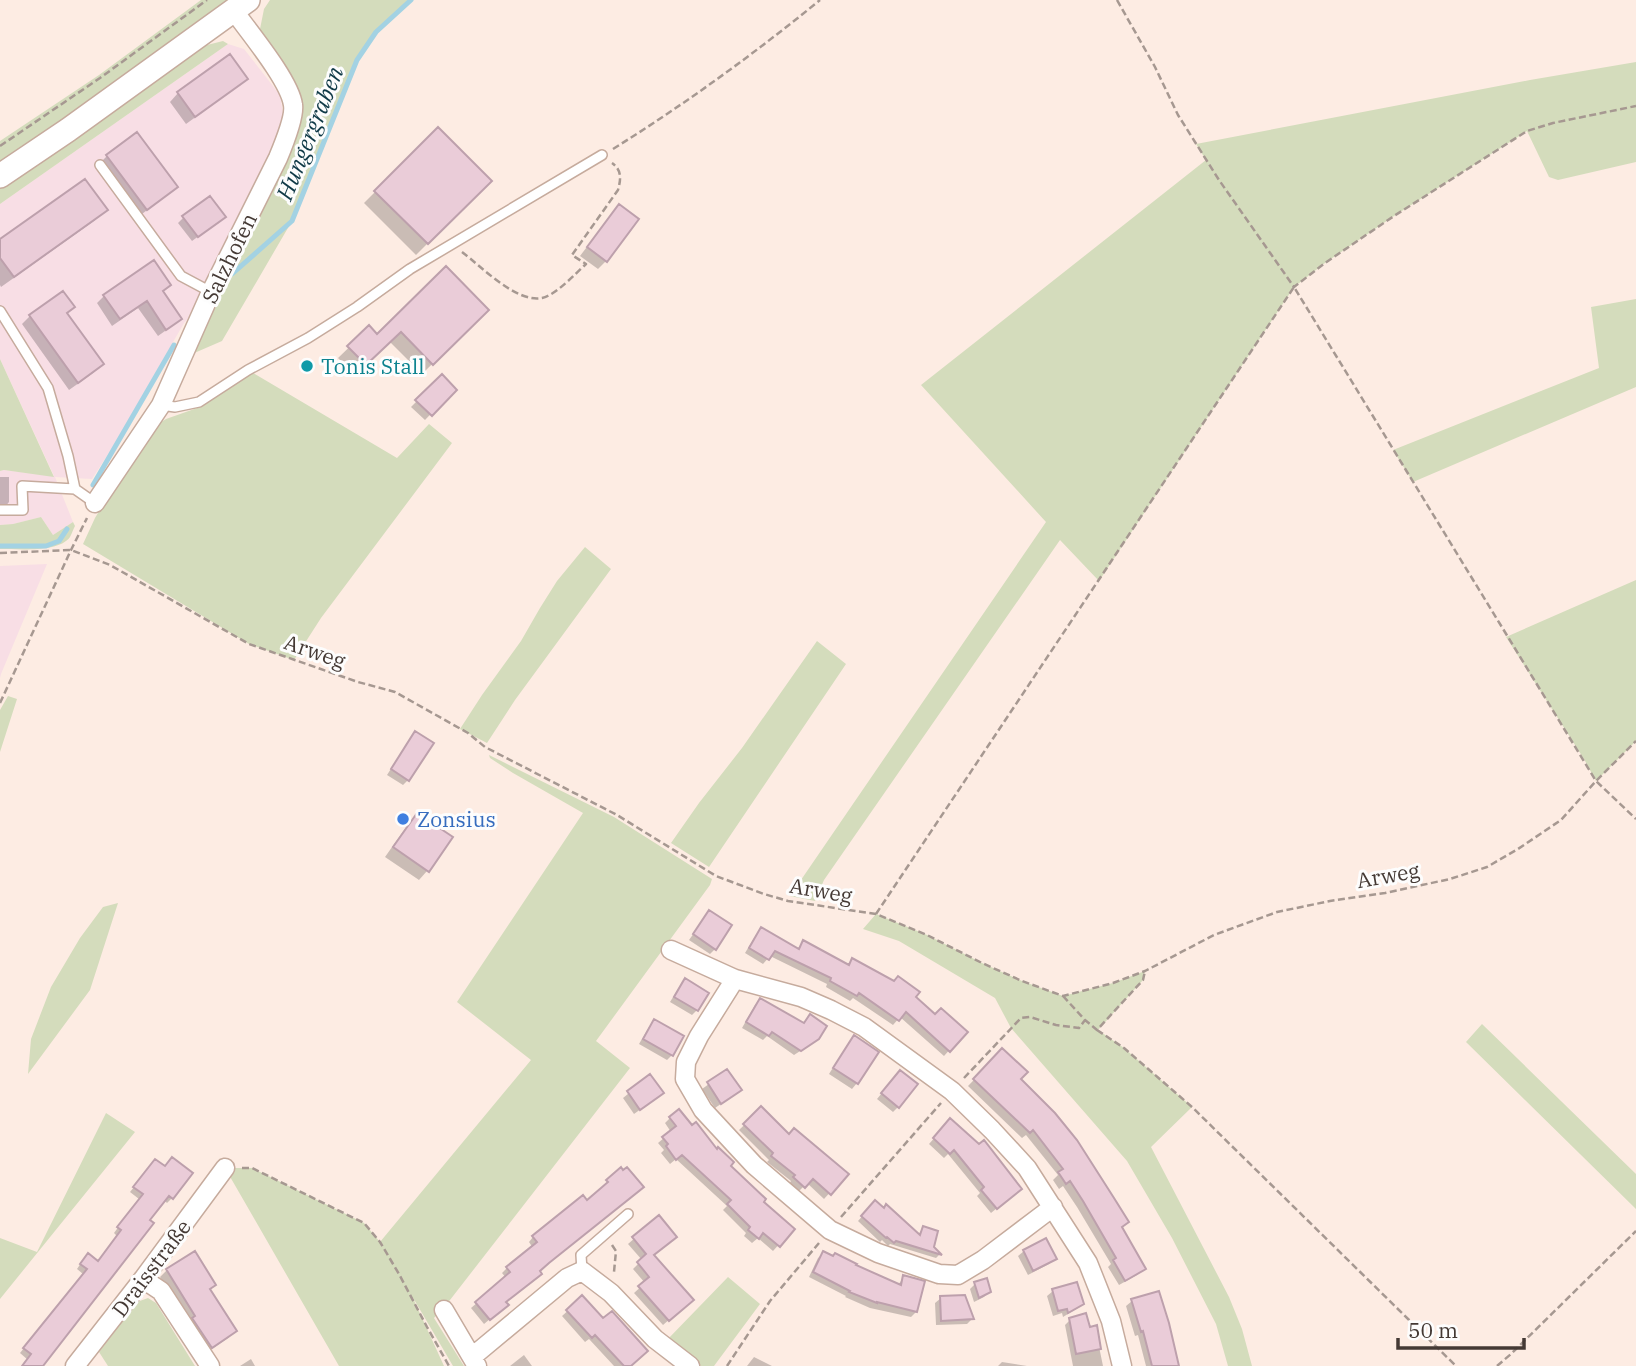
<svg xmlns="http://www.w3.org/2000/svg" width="1636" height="1366" font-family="'IBM Plex Serif',serif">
	<rect width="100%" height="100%" fill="#fdece3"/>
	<!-- industrial -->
	<path fill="#f8dee5" d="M 228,44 L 244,49 L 280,95 L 287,138 L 211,292 L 184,323 L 117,440 L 92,479 L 55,477 L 73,522 L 53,535 L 41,517 L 13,524 L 0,525 L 0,471 L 4,470 L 54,476 L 0,359 L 0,204 Z
		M 47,564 L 1,674 L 0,678 L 0,566 Z"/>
	<!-- green -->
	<path fill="#d4dcbc" d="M 201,0 L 236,0 L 0,169 L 0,141 L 99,75 Z
		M 270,0 L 411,0 L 376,32 L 357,60 L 292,221 L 222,341 L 192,354 L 302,103 L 290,73 L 260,29 L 264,9 Z
		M 223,41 L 228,44 L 0,204 L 0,188 L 77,136 L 199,47 Z
		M 1636,62 L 1636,162 L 1558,180 L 1549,177 L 1527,131 L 1394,216 L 1325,263 L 1294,287 L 1099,581 L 1060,540 L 824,880 L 815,901 L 790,896 L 1046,522 L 921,385 L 1206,160 L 1196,144 L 1530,80 Z
		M 1636,299 L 1636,387 L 1413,482 L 1393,450 L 1599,368 L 1591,307 Z
		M 0,359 L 54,477 L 4,470 L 0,471 Z
		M 248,370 L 397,458 L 429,424 L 452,443 L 321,618 L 294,660 L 249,644 L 83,544 L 95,518 L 147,431 L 166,419 L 200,407 Z
		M 41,517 L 53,535 L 73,522 L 75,526 C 73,530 72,533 70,537 C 59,553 18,549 0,549 L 0,525 L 13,524 Z
		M 585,547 L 611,569 L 515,700 L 487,743 L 460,729 L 482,695 L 521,641 L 540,608 L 557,581 Z
		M 1636,580 L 1636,741 L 1596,781 L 1584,759 L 1506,637 Z
		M 817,641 L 846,664 L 709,867 L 671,843 L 699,803 L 742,748 Z
		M 8,696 L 17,699 L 0,752 L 0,710 Z
		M 489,755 L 614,817 L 712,879 L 710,885 L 596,1041 L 630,1068 L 450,1300 L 434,1318 L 464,1366 L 453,1366 L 412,1296 L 444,1366 L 339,1366 L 225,1168 L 252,1168 L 364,1223 L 380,1242 L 531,1060 L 457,1002 L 583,813 L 513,773 L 490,758 Z
		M 118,903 L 90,990 L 28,1074 L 31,1039 L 51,987 L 80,938 L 103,907 Z
		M 876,914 L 927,935 L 982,963 L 1022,981 L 1063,996 L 1113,983 L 1145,971 L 1143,980 L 1098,1030 L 1124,1048 L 1192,1107 L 1151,1147 L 1229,1297 L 1242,1329 L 1252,1366 L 1228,1366 L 1216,1324 L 1172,1238 L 1127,1161 L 1011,1028 L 995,998 L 899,941 L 863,929 Z
		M 1482,1024 L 1636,1174 L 1636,1209 L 1466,1042 Z
		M 106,1113 L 135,1132 L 0,1299 L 0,1238 L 37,1252 Z
		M 728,1277 L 760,1304 L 714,1366 L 701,1366 L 667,1340 Z
		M 148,1298 L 156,1303 L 195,1366 L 108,1366 L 99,1352 L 137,1302 Z"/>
	<!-- shadow -->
	<path fill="#0003" d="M 229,56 L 245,79 L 237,87 L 186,124 L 170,102 L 178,93 Z
		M 438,129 L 490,181 L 416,255 L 364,203 Z
		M 107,156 L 175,187 L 167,195 L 138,217 L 99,164 Z
		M 619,207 L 606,261 L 598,269 L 580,256 L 611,215 Z
		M 105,210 L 94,221 L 1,287 L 0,285 L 0,241 Z
		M 184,217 L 218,222 L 192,241 L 178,223 Z
		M 162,292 L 180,319 L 172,326 L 158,336 L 138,308 L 112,326 L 97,303 L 104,296 Z
		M 487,310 L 422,374 L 389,341 L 355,375 L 338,358 L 369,328 L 377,336 Z
		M 65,314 L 102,364 L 93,373 L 69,390 L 22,324 L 30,316 Z
		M 442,376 L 455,389 L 425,420 L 411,407 Z
		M 0,477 L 9,477 L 9,502 L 4,508 L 0,508 Z
		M 410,739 L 408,780 L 403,785 L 387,775 Z
		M 417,815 L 451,838 L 427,871 L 419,880 L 385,857 L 409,823 Z
		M 709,912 L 715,949 L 710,954 L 689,940 Z
		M 761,929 L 797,950 L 804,942 L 847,966 L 853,960 L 914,997 L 935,1016 L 965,1033 L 944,1056 L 900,1017 L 893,1025 L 853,998 L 850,1001 L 826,987 L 827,984 L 770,956 L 763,964 L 745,953 L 756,935 Z
		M 685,980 L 697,1010 L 692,1015 L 670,1002 L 680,986 Z
		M 760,1000 L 803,1025 L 805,1022 L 811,1044 L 794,1055 L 767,1036 L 763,1040 L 742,1028 L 755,1005 Z
		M 654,1021 L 672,1055 L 667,1060 L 639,1044 L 649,1027 Z
		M 854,1037 L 857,1083 L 852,1089 L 829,1074 L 849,1042 Z
		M 1002,1051 L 1019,1079 L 1127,1222 L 1121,1229 L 1143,1269 L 1137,1275 L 1119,1285 L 1108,1267 L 1111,1264 L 1077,1207 L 1063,1186 L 1059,1189 L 1053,1180 L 1058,1175 L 1026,1135 L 1022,1138 L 968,1086 Z
		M 727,1071 L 734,1095 L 715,1108 L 702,1089 Z
		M 650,1076 L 656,1098 L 634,1114 L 623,1098 Z
		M 895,1077 L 898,1107 L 893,1112 L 877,1099 Z
		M 761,1109 L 789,1136 L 846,1175 L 824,1199 L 807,1183 L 798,1192 L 789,1184 L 791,1181 L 767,1162 L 769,1160 L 739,1130 Z
		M 670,1118 L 729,1166 L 761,1202 L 793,1229 L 773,1251 L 758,1238 L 752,1243 L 744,1236 L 746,1233 L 723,1210 L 727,1206 L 676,1159 L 670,1164 L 661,1153 L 664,1150 L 658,1143 L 671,1132 L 665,1123 Z
		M 945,1126 L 1014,1194 L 991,1213 L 977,1196 L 980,1193 L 948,1154 L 944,1158 L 929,1144 Z
		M 151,1166 L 172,1198 L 167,1203 L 164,1200 L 41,1366 L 23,1366 L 28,1360 L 20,1353 L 83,1274 L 77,1269 L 83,1260 L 98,1263 L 117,1236 L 114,1233 L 139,1199 L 130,1192 Z
		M 621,1170 L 542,1268 L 505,1302 L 502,1309 L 484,1324 L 471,1308 L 506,1278 L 502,1273 L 507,1268 L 533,1248 L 529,1242 L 533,1237 L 587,1202 L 604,1188 L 603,1186 Z
		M 875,1202 L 918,1235 L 923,1228 L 932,1248 L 939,1255 L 936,1258 L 890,1244 L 888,1246 L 882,1240 L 880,1242 L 858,1221 Z
		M 659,1217 L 652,1256 L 686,1305 L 663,1325 L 634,1293 L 645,1283 L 633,1269 L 642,1260 L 628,1244 Z
		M 1024,1251 L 1055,1259 L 1049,1264 L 1028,1275 L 1018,1256 Z
		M 824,1253 L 898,1285 L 904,1277 L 916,1312 L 911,1317 L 870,1308 L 845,1297 L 846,1296 L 809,1277 L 818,1258 Z
		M 167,1270 L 208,1290 L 235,1331 L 228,1338 L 204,1354 L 189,1324 L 160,1277 Z
		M 975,1284 L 989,1291 L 984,1297 L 974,1302 L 970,1289 Z
		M 1053,1291 L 1082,1304 L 1076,1309 L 1063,1317 L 1062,1313 L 1053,1316 L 1047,1296 Z
		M 582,1298 L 603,1321 L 629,1366 L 614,1366 L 589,1339 L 585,1342 L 562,1316 Z
		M 941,1298 L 972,1319 L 967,1324 L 936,1325 L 935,1303 Z
		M 1132,1301 L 1177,1366 L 1146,1366 L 1138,1335 L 1135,1336 L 1126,1306 Z
		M 1070,1320 L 1089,1329 L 1095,1327 L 1103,1366 L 1073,1366 L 1065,1325 Z
		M 524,1355 L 532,1366 L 510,1366 Z
		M 754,1357 L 772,1366 L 747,1366 Z
		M 251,1359 L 255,1366 L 240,1366 Z
		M 1002,1362 L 1027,1366 L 998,1366 Z"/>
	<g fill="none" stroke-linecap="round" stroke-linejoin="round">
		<!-- stream -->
		<path stroke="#a3d2e3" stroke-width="5" d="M 232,274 L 292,221 L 357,60 L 376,32 L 411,0
			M 93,485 L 174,345
			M 0,546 L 46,546 L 59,541 L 67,529"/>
	</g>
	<!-- building -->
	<path fill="#eaccd8" stroke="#bda0ac" stroke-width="2" d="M 230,54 L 248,79 L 195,117 L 177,92 Z
		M 438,127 L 492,181 L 428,244 L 374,191 Z
		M 137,132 L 178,187 L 147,210 L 106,155 Z
		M 85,179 L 108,210 L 14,277 L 0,258 L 0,239 Z
		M 210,196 L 226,217 L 198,237 L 182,216 Z
		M 619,204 L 639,219 L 607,262 L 587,247 Z
		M 154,260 L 171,285 L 163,291 L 182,319 L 166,330 L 147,301 L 120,319 L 103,295 Z
		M 446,266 L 489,310 L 433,365 L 401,332 L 366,365 L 347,346 L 369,325 L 377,334 Z
		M 63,291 L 75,307 L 67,313 L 104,364 L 78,383 L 29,315 Z
		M 442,374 L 457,390 L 432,416 L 415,400 Z
		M 415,731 L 434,743 L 409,781 L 391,769 Z
		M 417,813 L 453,837 L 429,872 L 393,847 Z
		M 709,910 L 732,925 L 716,950 L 693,934 Z
		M 761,927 L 799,949 L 803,940 L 849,965 L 852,958 L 894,981 L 898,976 L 920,992 L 916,997 L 935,1014 L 941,1008 L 968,1032 L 950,1052 L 906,1012 L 899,1021 L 859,993 L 857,996 L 830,981 L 831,978 L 775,951 L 769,960 L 749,948 Z
		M 685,978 L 709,993 L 698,1011 L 674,997 Z
		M 760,998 L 804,1023 L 810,1014 L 827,1026 L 819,1039 L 801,1051 L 772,1032 L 769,1036 L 746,1022 Z
		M 654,1019 L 684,1036 L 673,1056 L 643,1039 Z
		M 854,1035 L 879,1052 L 858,1084 L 833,1068 Z
		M 1002,1048 L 1028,1072 L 1021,1079 L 1055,1113 L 1077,1140 L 1114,1198 L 1129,1222 L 1122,1227 L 1146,1269 L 1125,1281 L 1113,1260 L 1116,1258 L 1083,1201 L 1070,1181 L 1066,1184 L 1058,1172 L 1063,1169 L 1033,1130 L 1030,1133 L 973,1079 Z
		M 727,1069 L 742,1090 L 721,1104 L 707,1082 Z
		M 900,1070 L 918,1084 L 899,1108 L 881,1093 Z
		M 650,1074 L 664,1093 L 640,1110 L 627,1091 Z
		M 761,1106 L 789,1134 L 794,1128 L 849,1174 L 831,1195 L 813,1179 L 805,1188 L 793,1177 L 795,1175 L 771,1156 L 773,1153 L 743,1124 Z
		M 679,1109 L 692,1125 L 696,1122 L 717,1149 L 718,1147 L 734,1162 L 731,1166 L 766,1199 L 764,1202 L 795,1229 L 780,1247 L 763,1233 L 759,1239 L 748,1230 L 750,1227 L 727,1204 L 731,1200 L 682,1155 L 676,1160 L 666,1146 L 668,1144 L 662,1137 L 676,1126 L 669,1117 Z
		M 950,1118 L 979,1144 L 984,1140 L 1022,1189 L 997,1209 L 981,1190 L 984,1187 L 954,1150 L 950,1154 L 933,1138 Z
		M 172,1157 L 193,1173 L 173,1199 L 169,1196 L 150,1220 L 154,1223 L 43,1366 L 22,1366 L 31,1354 L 23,1348 L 87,1269 L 80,1264 L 88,1253 L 98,1261 L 121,1230 L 117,1227 L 143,1194 L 133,1187 L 155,1159 L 165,1166 Z
		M 621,1167 L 623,1170 L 627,1167 L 644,1187 L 549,1263 L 540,1271 L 542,1274 L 506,1302 L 509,1305 L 490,1320 L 475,1302 L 510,1272 L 506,1267 L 537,1242 L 532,1236 L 583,1195 L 587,1200 L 608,1182 L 606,1180 Z
		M 875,1200 L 884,1208 L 886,1204 L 920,1235 L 923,1226 L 938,1231 L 934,1247 L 942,1255 L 896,1241 L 894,1243 L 887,1237 L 886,1238 L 861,1216 Z
		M 659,1215 L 677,1237 L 654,1255 L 694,1300 L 669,1321 L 638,1286 L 649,1277 L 637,1262 L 646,1254 L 632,1237 Z
		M 1046,1238 L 1057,1259 L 1033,1271 L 1023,1250 Z
		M 195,1251 L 216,1285 L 210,1289 L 237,1331 L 212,1348 L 192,1318 L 195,1316 L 166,1269 Z
		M 823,1251 L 833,1256 L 835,1253 L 857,1264 L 856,1265 L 901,1285 L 903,1275 L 925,1281 L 917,1312 L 877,1302 L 877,1303 L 849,1292 L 850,1291 L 813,1272 Z
		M 987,1278 L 991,1292 L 979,1298 L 974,1282 Z
		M 1077,1282 L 1084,1304 L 1068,1313 L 1067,1309 L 1058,1311 L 1052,1289 Z
		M 1159,1291 L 1169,1323 L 1179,1366 L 1152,1366 L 1143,1331 L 1141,1332 L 1131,1299 Z
		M 582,1295 L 603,1318 L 612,1311 L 648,1351 L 631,1366 L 624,1366 L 595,1335 L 592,1338 L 566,1310 Z
		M 965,1295 L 974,1319 L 941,1321 L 940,1296 Z
		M 1086,1313 L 1090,1327 L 1097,1325 L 1101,1349 L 1076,1354 L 1069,1318 Z"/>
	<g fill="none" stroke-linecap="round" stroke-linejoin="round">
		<!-- service casing -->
		<g stroke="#c6ab9d" stroke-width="12">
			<path id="service" d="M 100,165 L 181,276 L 211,292
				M 0,311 L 48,388 L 68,456 L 75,489 L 95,503
				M 161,405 L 175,407 L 199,402 L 248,370 L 308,338 L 357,307 L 410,269 L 602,155
				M 0,510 L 23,510 L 22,486 L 75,489
				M 582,1271 L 581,1255 L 628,1214"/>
		</g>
		<!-- minor casing -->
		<g stroke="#c6ab9d" stroke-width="21">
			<path id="minor" d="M 95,503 L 161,405 L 211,292 L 278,158 C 283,146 295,117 293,105 C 290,81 249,32 234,11
				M 671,950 L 735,979 L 801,997 L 831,1010 L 864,1027 L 952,1091 L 992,1130 L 1027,1168 L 1088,1263 L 1111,1321 L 1122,1366
				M 735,979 L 699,1036 L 686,1062 L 685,1079 L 703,1110 L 754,1165 L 830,1230 L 878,1253 L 939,1274 L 958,1275 L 983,1260 L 1053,1207
				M 143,1279 L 161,1291 L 210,1366
				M 444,1310 L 477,1366
				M 472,1357 L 567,1278 L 582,1271 L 611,1293 L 655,1339 L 690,1366
				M 75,1366 L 143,1279 L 225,1168"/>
		</g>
		<!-- tertiary casing -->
		<g stroke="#c6ab9d" stroke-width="26">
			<path id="tertiary" d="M 0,176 L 68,130 L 248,0"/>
		</g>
		<!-- path -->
		<path stroke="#a69891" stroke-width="2.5" stroke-dasharray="7 3.5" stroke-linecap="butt" d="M 1117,0 L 1155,67 L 1178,115 L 1219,180 L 1294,287 L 1325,263 L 1394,216 L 1527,131 L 1553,123 L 1636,106
			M 0,146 L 100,78 L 207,0
			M 613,149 C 685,104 754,54 820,0
			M 462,252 C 482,267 516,303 542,298 C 556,295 575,274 586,264 L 572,255 L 618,190 C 621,179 622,170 612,163
			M 0,553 L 71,550 L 110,565 L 249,644 L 358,682 L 395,692 L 468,733 L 485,747 L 617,815 L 716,876 L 764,894 L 788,901 L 876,914 L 927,935 L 982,963 L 1022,981 L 1063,996 L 1113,983 L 1145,971 L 1214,935 L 1277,912 L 1330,901 L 1385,893 L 1450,879 L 1487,867 L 1518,849 L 1561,820 L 1596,781 L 1636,741
			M 0,703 L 71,550 L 87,518
			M 876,914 L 1294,287 L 1596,781 L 1636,819
			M 1063,996 L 1085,1020 L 1097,1030 L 1143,980 L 1145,971
			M 1097,1030 L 1124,1048 L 1192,1107 L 1456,1366
			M 964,1078 L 1021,1018 L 1030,1017 L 1056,1025 L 1079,1028 L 1085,1020
			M 242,1168 L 252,1168 L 364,1223 L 380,1242 L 399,1274 L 427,1327 L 449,1366
			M 841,1217 L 941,1103
			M 612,1245 L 616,1251 L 614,1272
			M 727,1366 L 770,1301 L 819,1243
			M 1497,1366 L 1511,1354 L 1636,1231"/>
		<!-- service -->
		<use href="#service" stroke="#fff" stroke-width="9"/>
		<!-- minor -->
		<use href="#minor" stroke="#fff" stroke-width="18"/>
		<!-- tertiary -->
		<use href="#tertiary" stroke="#fff" stroke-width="23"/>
	</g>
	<!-- markers -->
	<circle fill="#0f9aa8" stroke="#fdfdfd" stroke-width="2.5" cx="307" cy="366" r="7"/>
	<circle fill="#3f7fe0" stroke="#fdfdfd" stroke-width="2.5" cx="403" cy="819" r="7"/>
	<g text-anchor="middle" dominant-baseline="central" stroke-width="6" stroke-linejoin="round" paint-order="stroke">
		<!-- street labels -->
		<g font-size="21" fill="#443934" stroke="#fdfdfd">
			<text transform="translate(229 258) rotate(-64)">Salzhofen</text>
			<text transform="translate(315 651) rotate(19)">Arweg</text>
			<text transform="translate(1388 875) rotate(-10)">Arweg</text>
			<text transform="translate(821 890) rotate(10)">Arweg</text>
			<text transform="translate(151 1268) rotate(-53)">Draisstraße</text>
		</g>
		<!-- culture labels -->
		<g font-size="21" fill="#0d838f" stroke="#fdfdfd" text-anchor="start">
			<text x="321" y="366">Tonis Stall</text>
		</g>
		<!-- shop labels -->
		<g font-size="21" fill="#366cbe" stroke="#fdfdfd" text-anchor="start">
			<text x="417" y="819">Zonsius</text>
		</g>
		<!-- water labels -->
		<g font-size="23" font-style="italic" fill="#103a47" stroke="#fdfdfd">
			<text transform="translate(309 133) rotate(-68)">Hungergraben</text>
		</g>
	</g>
	<!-- scale -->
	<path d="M1398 1338v10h126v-10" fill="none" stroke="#443934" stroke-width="3.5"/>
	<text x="1408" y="1338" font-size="21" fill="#443934" stroke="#fdfdfd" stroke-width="5" paint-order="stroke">50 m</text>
</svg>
